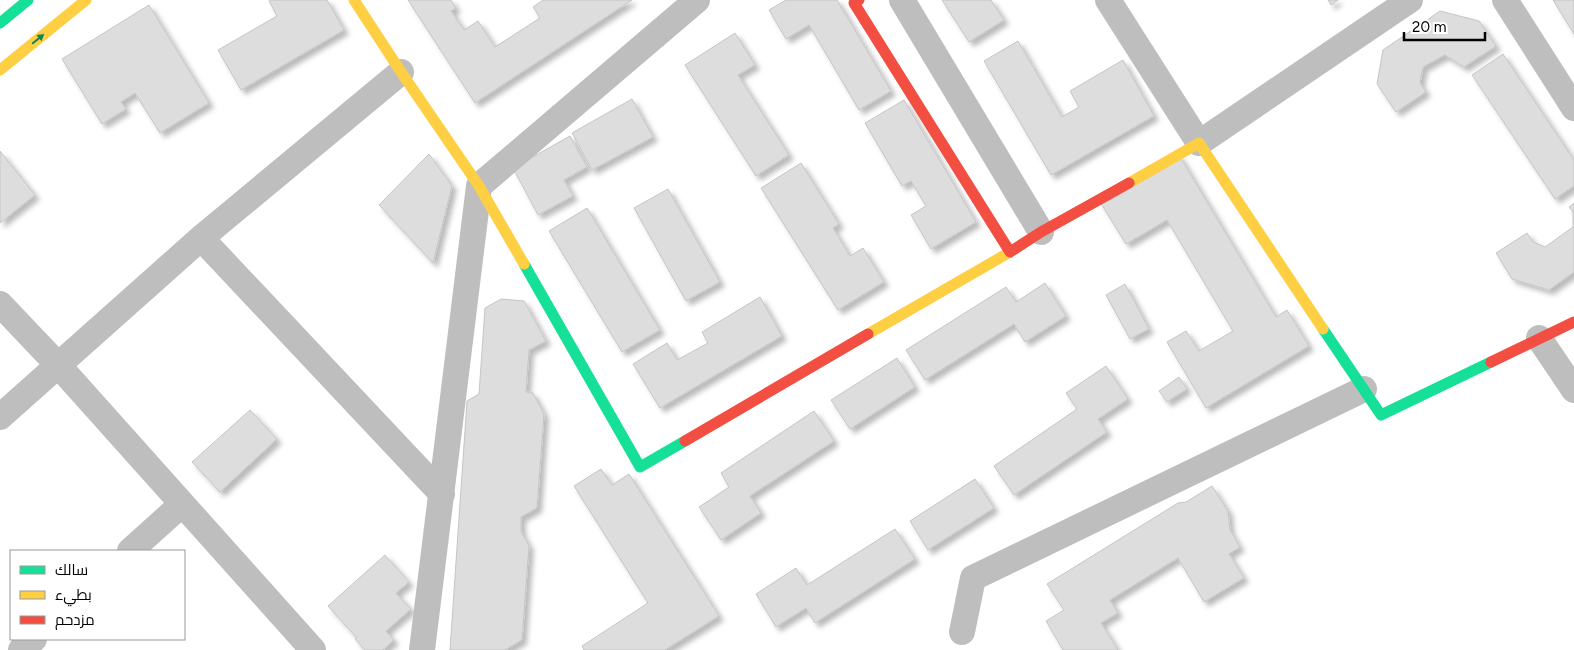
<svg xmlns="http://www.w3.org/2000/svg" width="1574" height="650" font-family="Figtree,Cairo,sans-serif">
	<defs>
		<filter id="shadow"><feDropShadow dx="4.5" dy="4.5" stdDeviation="2.5" flood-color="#0004"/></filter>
	</defs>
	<rect width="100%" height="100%" fill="#fff"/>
	<!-- building -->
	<path fill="#ddd" stroke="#c5c5c5" filter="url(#shadow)" d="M 271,0 L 327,0 L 344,30 L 241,90 L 218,50 L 277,16 L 269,1 Z
		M 408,0 L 451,0 L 456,8 L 451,11 L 464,30 L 478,21 L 495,47 L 540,18 L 533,7 L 543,0 L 632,0 L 475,103 Z
		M 786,0 L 837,0 L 891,91 L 859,110 L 809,25 L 786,39 L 769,10 Z
		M 942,0 L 991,0 L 1004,20 L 969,42 Z
		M 1328,0 L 1338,0 L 1331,5 Z
		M 1553,0 L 1574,0 L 1574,34 Z
		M 149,5 L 209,103 L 160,133 L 135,93 L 121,102 L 126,109 L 102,124 L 62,59 Z
		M 1440,11 L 1479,21 L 1496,46 L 1464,67 L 1445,55 L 1423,67 L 1420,83 L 1426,92 L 1396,112 L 1377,84 L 1383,50 Z
		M 735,33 L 755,65 L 738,75 L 789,155 L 756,176 L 685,65 Z
		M 1018,41 L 1062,117 L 1079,107 L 1070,91 L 1123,60 L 1154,116 L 1051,175 L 984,61 Z
		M 1503,54 L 1574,160 L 1574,186 L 1555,199 L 1472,75 Z
		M 632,99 L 653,137 L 592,170 L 572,133 Z
		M 904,100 L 976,222 L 931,249 L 911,215 L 926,206 L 911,181 L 902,186 L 865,123 Z
		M 570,136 L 587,167 L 564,180 L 573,196 L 538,215 L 513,168 Z
		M 0,151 L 35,195 L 0,223 Z
		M 429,154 L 452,186 L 433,263 L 379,205 Z
		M 1179,155 L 1276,317 L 1287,310 L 1309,346 L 1206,408 L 1167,342 L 1186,331 L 1199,351 L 1233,331 L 1167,220 L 1126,244 L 1100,202 Z
		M 801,163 L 839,224 L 833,228 L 850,256 L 863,248 L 884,282 L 838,310 L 761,188 Z
		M 668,189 L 720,282 L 686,301 L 634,208 Z
		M 1574,203 L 1574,272 L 1549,290 L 1512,279 L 1496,253 L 1527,233 L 1533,242 L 1545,247 L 1573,227 L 1573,212 L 1569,207 Z
		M 587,208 L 660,330 L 622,352 L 549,231 Z
		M 1045,283 L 1066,316 L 1025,342 L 1014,324 L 925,380 L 906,350 L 1006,287 L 1016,302 Z
		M 1125,284 L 1149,329 L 1130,339 L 1106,295 Z
		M 760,297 L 782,336 L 660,408 L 633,364 L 667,343 L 677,360 L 708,343 L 702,332 Z
		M 501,299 L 524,301 L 546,341 L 529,350 L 526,392 L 533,393 L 544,414 L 537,508 L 521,517 L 521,531 L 529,546 L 522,640 L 505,650 L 450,650 L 467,401 L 479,394 L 485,308 Z
		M 897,358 L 915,387 L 850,429 L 831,400 Z
		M 1106,366 L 1128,399 L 1098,419 L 1107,432 L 1014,495 L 994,466 L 1077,409 L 1066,393 Z
		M 1179,377 L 1187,389 L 1167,402 L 1159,391 Z
		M 250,410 L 277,439 L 220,492 L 192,462 Z
		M 814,411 L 834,441 L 750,496 L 761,513 L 721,540 L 699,507 L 729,487 L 721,473 Z
		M 601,469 L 612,485 L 629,474 L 719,616 L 665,650 L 584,650 L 582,646 L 648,603 L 574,486 Z
		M 975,479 L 994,508 L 928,550 L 910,521 Z
		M 1212,486 L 1228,511 L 1230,530 L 1240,547 L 1229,554 L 1244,578 L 1204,602 L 1178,558 L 1110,600 L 1118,613 L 1101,623 L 1118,650 L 1063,650 L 1046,621 L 1064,610 L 1047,584 L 1178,503 L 1186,502 Z
		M 895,529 L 915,559 L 815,623 L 806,608 L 776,627 L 756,594 L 796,568 L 807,585 Z
		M 385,555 L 409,582 L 396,593 L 411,609 L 386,631 L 394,640 L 383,650 L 365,650 L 355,639 L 357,638 L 328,606 Z"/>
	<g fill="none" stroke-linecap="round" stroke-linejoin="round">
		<!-- street -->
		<path stroke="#bebebe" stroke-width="26" d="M 902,0 L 1041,232
			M 1108,0 L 1199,143 L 1410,0
			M 1505,0 L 1574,108
			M 201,238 L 442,494
			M 0,304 L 58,365 L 313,650
			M 1539,338 L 1574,390
			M 0,417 L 201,238 L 401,72
			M 130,551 L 182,504
			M 962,632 L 973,578 L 1364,389
			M 21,650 L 34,639
			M 422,650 L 479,186 L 697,0"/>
		<!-- fast -->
		<path stroke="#16e098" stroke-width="11" d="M 0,23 L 28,0
			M 524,264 L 640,467 L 685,441
			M 1323,329 L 1381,415 L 1491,362"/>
		<!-- slow -->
		<path stroke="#ffcf43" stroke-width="11" d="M 354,0 L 401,72 L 479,186 L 524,264
			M 0,70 L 86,0
			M 1129,183 L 1199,143 L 1323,329
			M 868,334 L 1010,252"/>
		<!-- jam -->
		<path stroke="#f24e42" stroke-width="11" d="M 859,0 L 854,3 L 1010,252 L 1041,232 L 1129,183
			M 1491,362 L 1574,322
			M 685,441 L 868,334"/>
	</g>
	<!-- one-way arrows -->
	<defs><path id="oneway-solid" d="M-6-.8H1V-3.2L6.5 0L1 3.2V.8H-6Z" transform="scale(1.25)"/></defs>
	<use fill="#0d865b" href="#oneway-solid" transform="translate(38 39) rotate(-39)"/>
	<!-- legend -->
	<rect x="10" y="550" width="175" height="90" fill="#ffffff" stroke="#999999"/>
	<rect x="20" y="566" width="25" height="8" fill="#16e098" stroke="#999999"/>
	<text x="55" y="575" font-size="15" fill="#000000">سالك</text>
	<rect x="20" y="591" width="25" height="8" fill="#ffcf43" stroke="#999999"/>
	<text x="55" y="600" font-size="15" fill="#000000">بطيء</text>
	<rect x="20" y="616" width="25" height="8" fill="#f24e42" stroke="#999999"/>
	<text x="55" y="625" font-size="15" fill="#000000">مزدحم</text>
	<!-- scale -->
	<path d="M1404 32v8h81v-8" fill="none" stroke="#000000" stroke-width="2.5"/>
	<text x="1412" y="32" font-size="15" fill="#000000" stroke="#ffffff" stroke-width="4" paint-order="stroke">20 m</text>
</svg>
